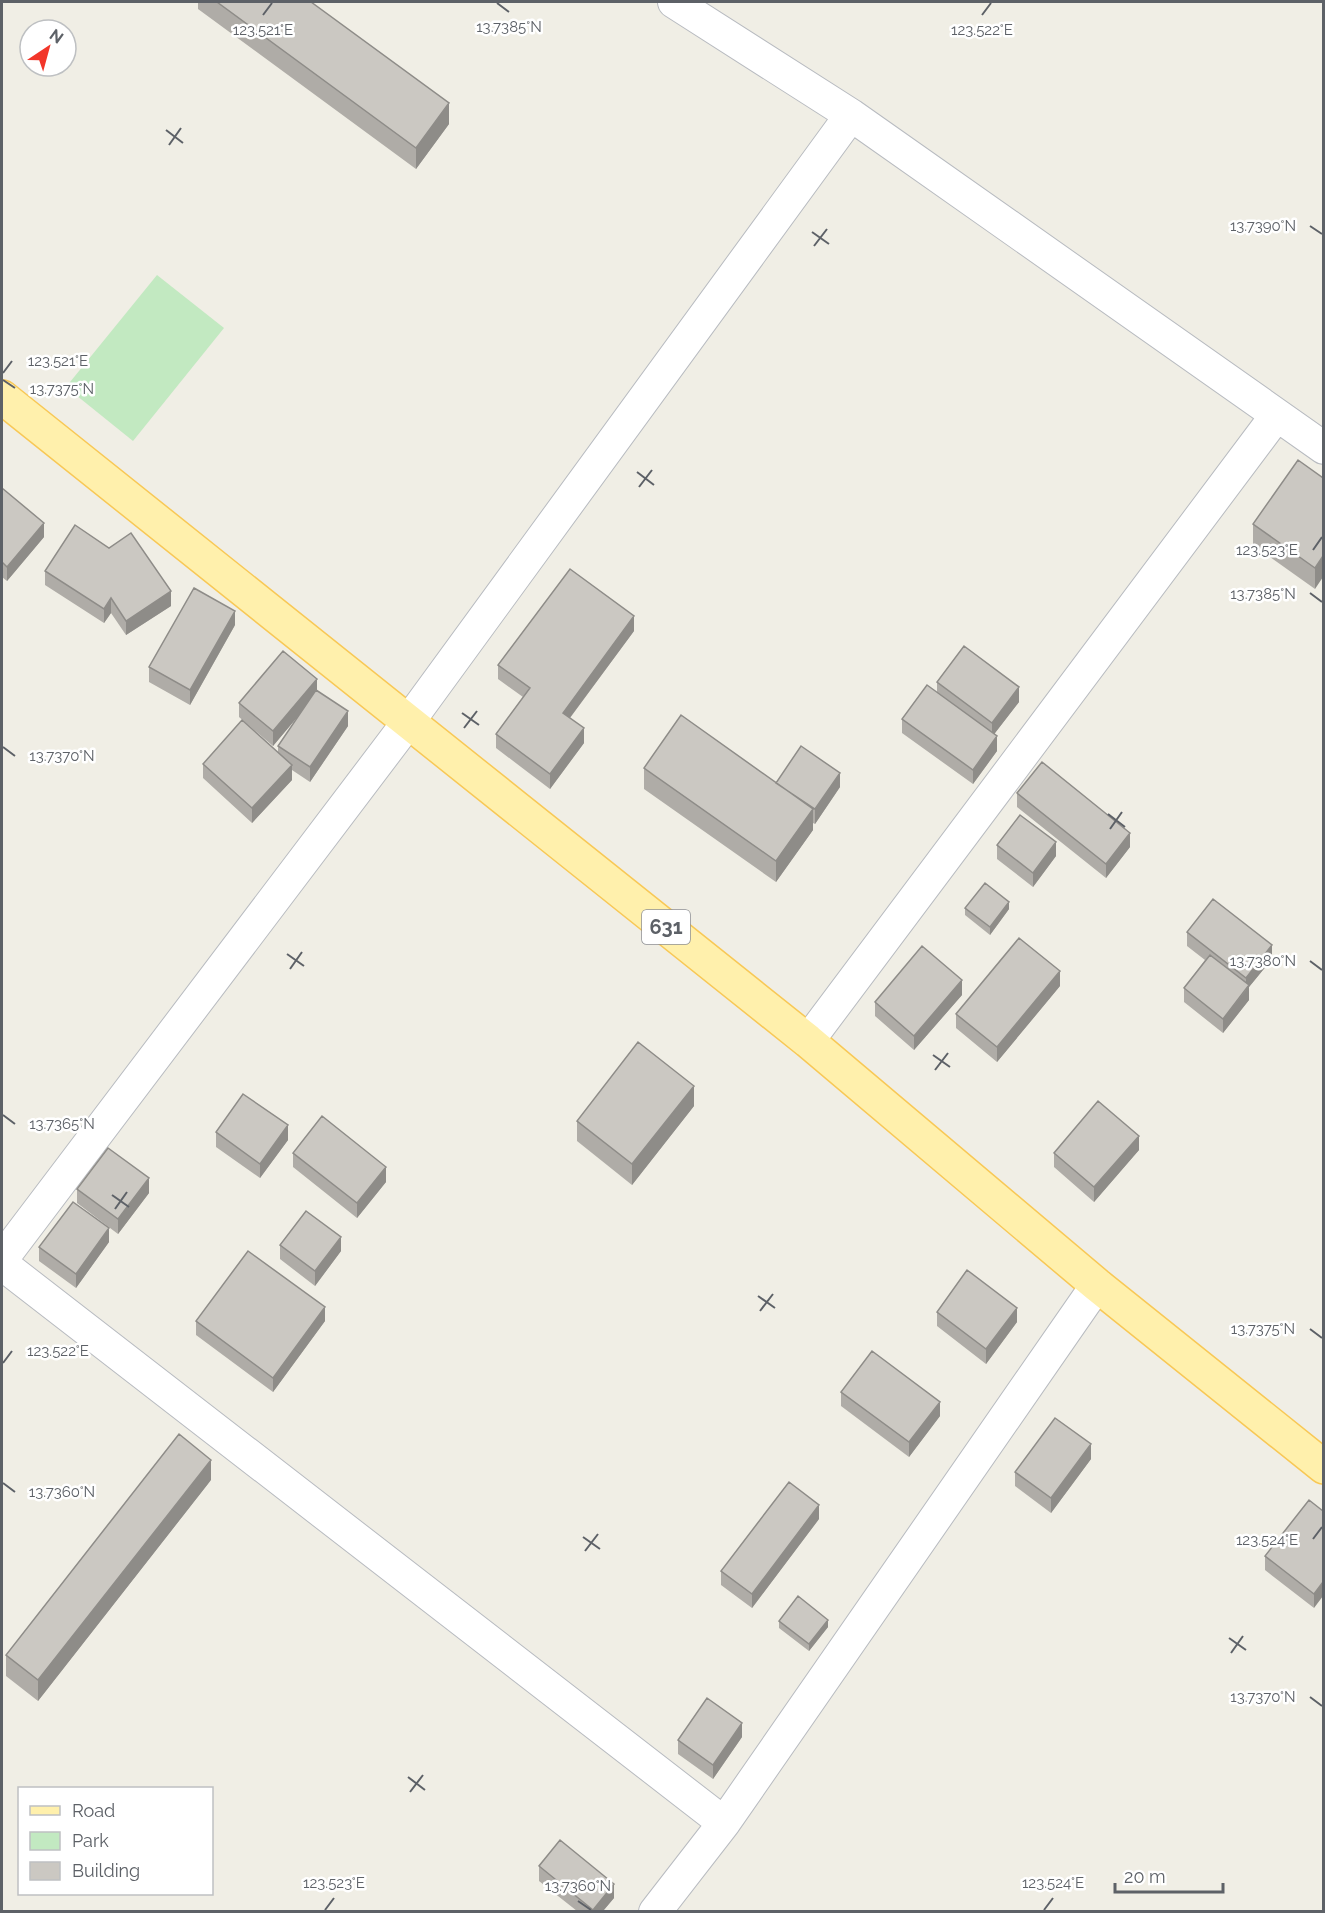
<svg xmlns="http://www.w3.org/2000/svg" width="1325" height="1913" font-family="Raleway,sans-serif">
	<rect width="100%" height="100%" fill="#f0eee5"/>
	<!-- green -->
	<path fill="#c2e9c1" d="M 157,275 L 224,328 L 133,441 L 66,387 Z"/>
	<g fill="none" stroke-linecap="round" stroke-linejoin="round">
		<!-- street casing -->
		<g stroke="#b8bbc0" stroke-width="34">
			<path id="street" d="M 674,2 L 851,115 L 1324,448
				M 808,1041 L 1276,416
				M 2,1259 L 409,721 L 851,115
				M 2,1264 L 724,1823
				M 655,1912 L 724,1823 L 1097,1285"/>
		</g>
		<!-- primary casing -->
		<g stroke="#f8c856" stroke-width="36">
			<path id="primary" d="M 2,397 L 808,1041 L 1097,1285 L 1324,1467"/>
		</g>
		<!-- street -->
		<use href="#street" stroke="#fff" stroke-width="32"/>
		<!-- primary -->
		<use href="#primary" stroke="#fff0ac" stroke-width="33"/>
	</g>
	<!-- wall -->
	<path fill="#afaca7" d="M 198,2 L 311,2 L 449,124 L 416,169 L 198,9 Z
		M 1323,478 L 1315,589 L 1253,545 L 1253,524 Z
		M 2,488 L 44,537 L 7,581 L 2,577 Z
		M 45,571 L 171,606 L 126,635 L 111,613 L 104,623 L 45,585 Z
		M 235,625 L 190,705 L 149,682 L 149,667 Z
		M 634,631 L 570,718 L 584,743 L 550,789 L 496,748 L 496,734 L 523,697 L 498,679 L 498,665 Z
		M 937,682 L 1019,702 L 994,734 L 997,751 L 973,784 L 902,733 L 902,719 L 937,693 Z
		M 317,690 L 348,726 L 310,782 L 292,770 L 292,780 L 252,823 L 203,778 L 203,764 L 278,753 L 278,746 L 301,712 L 273,746 L 239,717 L 239,703 Z
		M 644,768 L 776,783 L 840,787 L 815,824 L 813,823 L 813,830 L 776,882 L 644,789 Z
		M 1017,793 L 1130,847 L 1106,878 L 1017,807 Z
		M 997,845 L 1056,856 L 1033,887 L 997,859 Z
		M 965,908 L 1009,909 L 990,935 L 965,915 Z
		M 1187,932 L 1272,959 L 1249,987 L 1249,1000 L 1223,1033 L 1184,1002 L 1184,988 L 1205,960 L 1187,946 Z
		M 1060,986 L 997,1062 L 956,1028 L 956,1014 Z
		M 962,995 L 914,1050 L 875,1016 L 875,1002 Z
		M 694,1106 L 632,1185 L 577,1141 L 577,1121 Z
		M 216,1132 L 288,1140 L 260,1178 L 216,1147 Z
		M 1139,1150 L 1094,1202 L 1054,1167 L 1054,1153 Z
		M 293,1153 L 386,1182 L 357,1218 L 293,1167 Z
		M 77,1189 L 149,1193 L 118,1234 L 77,1203 Z
		M 109,1242 L 76,1288 L 39,1261 L 39,1247 Z
		M 280,1245 L 341,1251 L 315,1286 L 280,1259 Z
		M 937,1312 L 1017,1322 L 986,1364 L 937,1326 Z
		M 196,1321 L 325,1321 L 273,1392 L 196,1335 Z
		M 841,1392 L 940,1416 L 909,1457 L 841,1406 Z
		M 1091,1459 L 1051,1513 L 1015,1486 L 1015,1472 Z
		M 211,1480 L 38,1701 L 6,1676 L 6,1655 Z
		M 1323,1511 L 1314,1608 L 1265,1570 L 1265,1556 Z
		M 819,1519 L 752,1608 L 721,1585 L 721,1571 Z
		M 779,1621 L 828,1627 L 809,1651 L 779,1628 Z
		M 742,1737 L 713,1779 L 678,1754 L 678,1740 Z
		M 539,1866 L 614,1898 L 603,1911 L 577,1911 L 539,1881 Z"/>
	<!-- shaded-wall -->
	<path fill="#8e8c88" d="M 449,103 L 449,124 L 416,169 L 416,148 Z
		M 44,523 L 44,537 L 7,581 L 7,567 Z
		M 1323,556 L 1323,577 L 1315,589 L 1315,568 Z
		M 171,591 L 171,606 L 126,635 L 126,621 Z
		M 111,598 L 111,613 L 104,623 L 104,609 Z
		M 235,611 L 235,625 L 190,705 L 190,690 Z
		M 634,616 L 634,631 L 563,727 L 563,713 Z
		M 317,679 L 317,694 L 273,746 L 273,731 Z
		M 1019,687 L 1019,702 L 992,737 L 992,723 Z
		M 348,711 L 348,726 L 310,782 L 310,767 Z
		M 584,728 L 584,743 L 550,789 L 550,774 Z
		M 997,736 L 997,751 L 973,784 L 973,770 Z
		M 292,765 L 292,780 L 252,823 L 252,808 Z
		M 840,773 L 840,787 L 815,824 L 815,809 Z
		M 813,809 L 813,830 L 776,882 L 776,861 Z
		M 1130,833 L 1130,847 L 1106,878 L 1106,864 Z
		M 1056,842 L 1056,856 L 1033,887 L 1033,873 Z
		M 1009,902 L 1009,909 L 990,935 L 990,927 Z
		M 1272,945 L 1272,959 L 1249,987 L 1249,1000 L 1223,1033 L 1223,1019 L 1246,990 L 1246,978 Z
		M 1060,971 L 1060,986 L 997,1062 L 997,1047 Z
		M 962,980 L 962,995 L 914,1050 L 914,1036 Z
		M 694,1086 L 694,1106 L 632,1185 L 632,1164 Z
		M 288,1125 L 288,1140 L 260,1178 L 260,1164 Z
		M 1139,1136 L 1139,1150 L 1094,1202 L 1094,1187 Z
		M 386,1167 L 386,1182 L 357,1218 L 357,1203 Z
		M 149,1178 L 149,1193 L 118,1234 L 118,1219 Z
		M 109,1228 L 109,1242 L 76,1288 L 76,1274 Z
		M 341,1237 L 341,1251 L 315,1286 L 315,1271 Z
		M 325,1307 L 325,1321 L 273,1392 L 273,1378 Z
		M 1017,1308 L 1017,1322 L 986,1364 L 986,1349 Z
		M 940,1402 L 940,1416 L 909,1457 L 909,1442 Z
		M 1091,1444 L 1091,1459 L 1051,1513 L 1051,1498 Z
		M 211,1460 L 211,1480 L 38,1701 L 38,1680 Z
		M 819,1505 L 819,1519 L 752,1608 L 752,1594 Z
		M 1323,1582 L 1323,1596 L 1314,1608 L 1314,1594 Z
		M 828,1620 L 828,1627 L 809,1651 L 809,1644 Z
		M 742,1723 L 742,1737 L 713,1779 L 713,1765 Z
		M 614,1884 L 614,1898 L 603,1911 L 593,1911 L 593,1910 Z"/>
	<!-- building -->
	<path fill="#cbc8c2" stroke="#8e8c88" stroke-width="1.5" d="M 217,2 L 311,2 L 449,103 L 416,148 Z
		M 1298,460 L 1323,478 L 1323,556 L 1315,568 L 1253,524 Z
		M 2,488 L 44,523 L 7,567 L 2,562 Z
		M 75,525 L 109,548 L 131,533 L 171,591 L 126,621 L 111,598 L 104,609 L 45,571 Z
		M 570,569 L 634,616 L 563,713 L 584,728 L 550,774 L 496,734 L 530,688 L 498,665 Z
		M 194,588 L 235,611 L 190,690 L 149,667 Z
		M 964,646 L 1019,687 L 992,723 L 937,682 Z
		M 283,651 L 317,679 L 273,731 L 239,703 Z
		M 927,685 L 997,736 L 973,770 L 902,719 Z
		M 316,690 L 348,711 L 310,767 L 278,746 Z
		M 681,715 L 813,809 L 776,861 L 644,768 Z
		M 242,720 L 292,765 L 252,808 L 203,764 Z
		M 801,746 L 840,773 L 815,809 L 776,783 Z
		M 1042,762 L 1130,833 L 1106,864 L 1017,793 Z
		M 1020,815 L 1056,842 L 1033,873 L 997,845 Z
		M 985,883 L 1009,902 L 990,927 L 965,908 Z
		M 1213,899 L 1272,945 L 1246,978 L 1187,932 Z
		M 1019,938 L 1060,971 L 997,1047 L 956,1014 Z
		M 922,946 L 962,980 L 914,1036 L 875,1002 Z
		M 1210,955 L 1249,985 L 1223,1019 L 1184,988 Z
		M 638,1042 L 694,1086 L 632,1164 L 577,1121 Z
		M 243,1094 L 288,1125 L 260,1164 L 216,1132 Z
		M 1098,1101 L 1139,1136 L 1094,1187 L 1054,1153 Z
		M 322,1116 L 386,1167 L 357,1203 L 293,1153 Z
		M 108,1148 L 149,1178 L 118,1219 L 77,1189 Z
		M 73,1202 L 109,1228 L 76,1274 L 39,1247 Z
		M 306,1211 L 341,1237 L 315,1271 L 280,1245 Z
		M 248,1251 L 325,1307 L 273,1378 L 196,1321 Z
		M 967,1270 L 1017,1308 L 986,1349 L 937,1312 Z
		M 872,1351 L 940,1402 L 909,1442 L 841,1392 Z
		M 1055,1418 L 1091,1444 L 1051,1498 L 1015,1472 Z
		M 179,1434 L 211,1460 L 38,1680 L 6,1655 Z
		M 789,1482 L 819,1505 L 752,1594 L 721,1571 Z
		M 1309,1500 L 1323,1511 L 1323,1582 L 1314,1594 L 1265,1556 Z
		M 798,1596 L 828,1620 L 809,1644 L 779,1621 Z
		M 707,1698 L 742,1723 L 713,1765 L 678,1740 Z
		M 560,1840 L 614,1884 L 593,1910 L 539,1866 Z"/>
	<!-- ticks -->
	<path fill="none" stroke="#5d6167" stroke-width="2" d="M 497,3 L 509,12M 263,15 L 272,3M 982,15 L 991,3M 166,130 L 183,143M 169,145 L 181,128M 1310,226 L 1322,234M 812,232 L 829,244M 814,246 L 827,229M 3,373 L 12,361M 3,380 L 15,388M 637,472 L 654,485M 639,487 L 652,470M 1313,550 L 1322,537M 1310,593 L 1322,602M 462,713 L 479,725M 464,728 L 477,711M 3,747 L 15,756M 1108,814 L 1125,827M 1110,829 L 1122,812M 287,954 L 304,966M 1310,961 L 1322,970M 290,969 L 302,952M 933,1055 L 950,1067M 935,1070 L 948,1053M 3,1115 L 15,1124M 112,1195 L 129,1207M 115,1209 L 127,1192M 758,1296 L 775,1308M 760,1311 L 773,1294M 1310,1329 L 1322,1338M 3,1363 L 12,1351M 3,1483 L 15,1492M 583,1537 L 600,1549M 1313,1539 L 1322,1527M 585,1551 L 598,1534M 1229,1638 L 1246,1650M 1231,1653 L 1243,1636M 1310,1697 L 1322,1706M 408,1777 L 425,1790M 410,1792 L 423,1775M 578,1901 L 591,1910M 325,1910 L 334,1898M 1044,1910 L 1053,1898"/>
	<g text-anchor="middle" dominant-baseline="central" stroke-width="5" stroke-linejoin="round" paint-order="stroke">
		<!-- shield labels -->
		<rect fill="#fff" stroke="#8e9095" stroke-width="1.5" x="642" y="910" width="48" height="34" rx="4.5"/>
		<g font-size="20" font-weight="bold" fill="#5d6167">
			<text x="666" y="927">631</text>
		</g>
	</g>
	<g font-size="15" text-anchor="middle" fill="#5d6167" stroke="#fff" stroke-width="5" stroke-linejoin="round" paint-order="stroke">
		<text x="509" y="32">13.7385°N</text>
		<text x="263" y="35">123.521°E</text>
		<text x="982" y="35">123.522°E</text>
		<text x="1263" y="231">13.7390°N</text>
		<text x="58" y="366">123.521°E</text>
		<text x="62" y="394">13.7375°N</text>
		<text x="1267" y="555">123.523°E</text>
		<text x="1263" y="599">13.7385°N</text>
		<text x="62" y="761">13.7370°N</text>
		<text x="1263" y="966">13.7380°N</text>
		<text x="62" y="1129">13.7365°N</text>
		<text x="1263" y="1334">13.7375°N</text>
		<text x="58" y="1356">123.522°E</text>
		<text x="62" y="1497">13.7360°N</text>
		<text x="1267" y="1545">123.524°E</text>
		<text x="1263" y="1702">13.7370°N</text>
		<text x="334" y="1888">123.523°E</text>
		<text x="1053" y="1888">123.524°E</text>
		<text x="578" y="1891">13.7360°N</text>
	</g>
	<!-- border -->
	<rect width="1325" height="1913" fill="none" stroke="#5d6167" stroke-width="6"/>
	<!-- legend -->
	<rect x="18" y="1787" width="195" height="108" fill="#ffffff" stroke="#bec0c2" stroke-width="1.5"/>
	<rect x="30" y="1806" width="30" height="9" fill="#fff0ac" stroke="#bec0c2" stroke-width="1.5"/>
	<text x="72" y="1817" font-size="18" fill="#5d6167">Road</text>
	<rect x="30" y="1832" width="30" height="18" fill="#c2e9c1" stroke="#bec0c2" stroke-width="1.5"/>
	<text x="72" y="1847" font-size="18" fill="#5d6167">Park</text>
	<rect x="30" y="1862" width="30" height="18" fill="#cbc8c2" stroke="#bec0c2" stroke-width="1.5"/>
	<text x="72" y="1877" font-size="18" fill="#5d6167">Building</text>
	<!-- north arrow -->
	<g transform="translate(48 48) rotate(36)"><circle r="28" fill="#ffffff" stroke="#bec0c2" stroke-width="1.5"/>
	<path d="M0-4.5L10 22L0 15L-10 22Z" fill="#f2362a"/>
	<text y="-9" font-size="16" font-weight="bold" text-anchor="middle" fill="#5d6167">N</text>
	</g>
	<!-- scale -->
	<path d="M1115 1883v9h108v-9" fill="none" stroke="#5d6167" stroke-width="3"/>
	<text x="1124" y="1883" font-size="18" fill="#5d6167" stroke="#ffffff" stroke-width="4.5" paint-order="stroke">20 m</text>
</svg>
